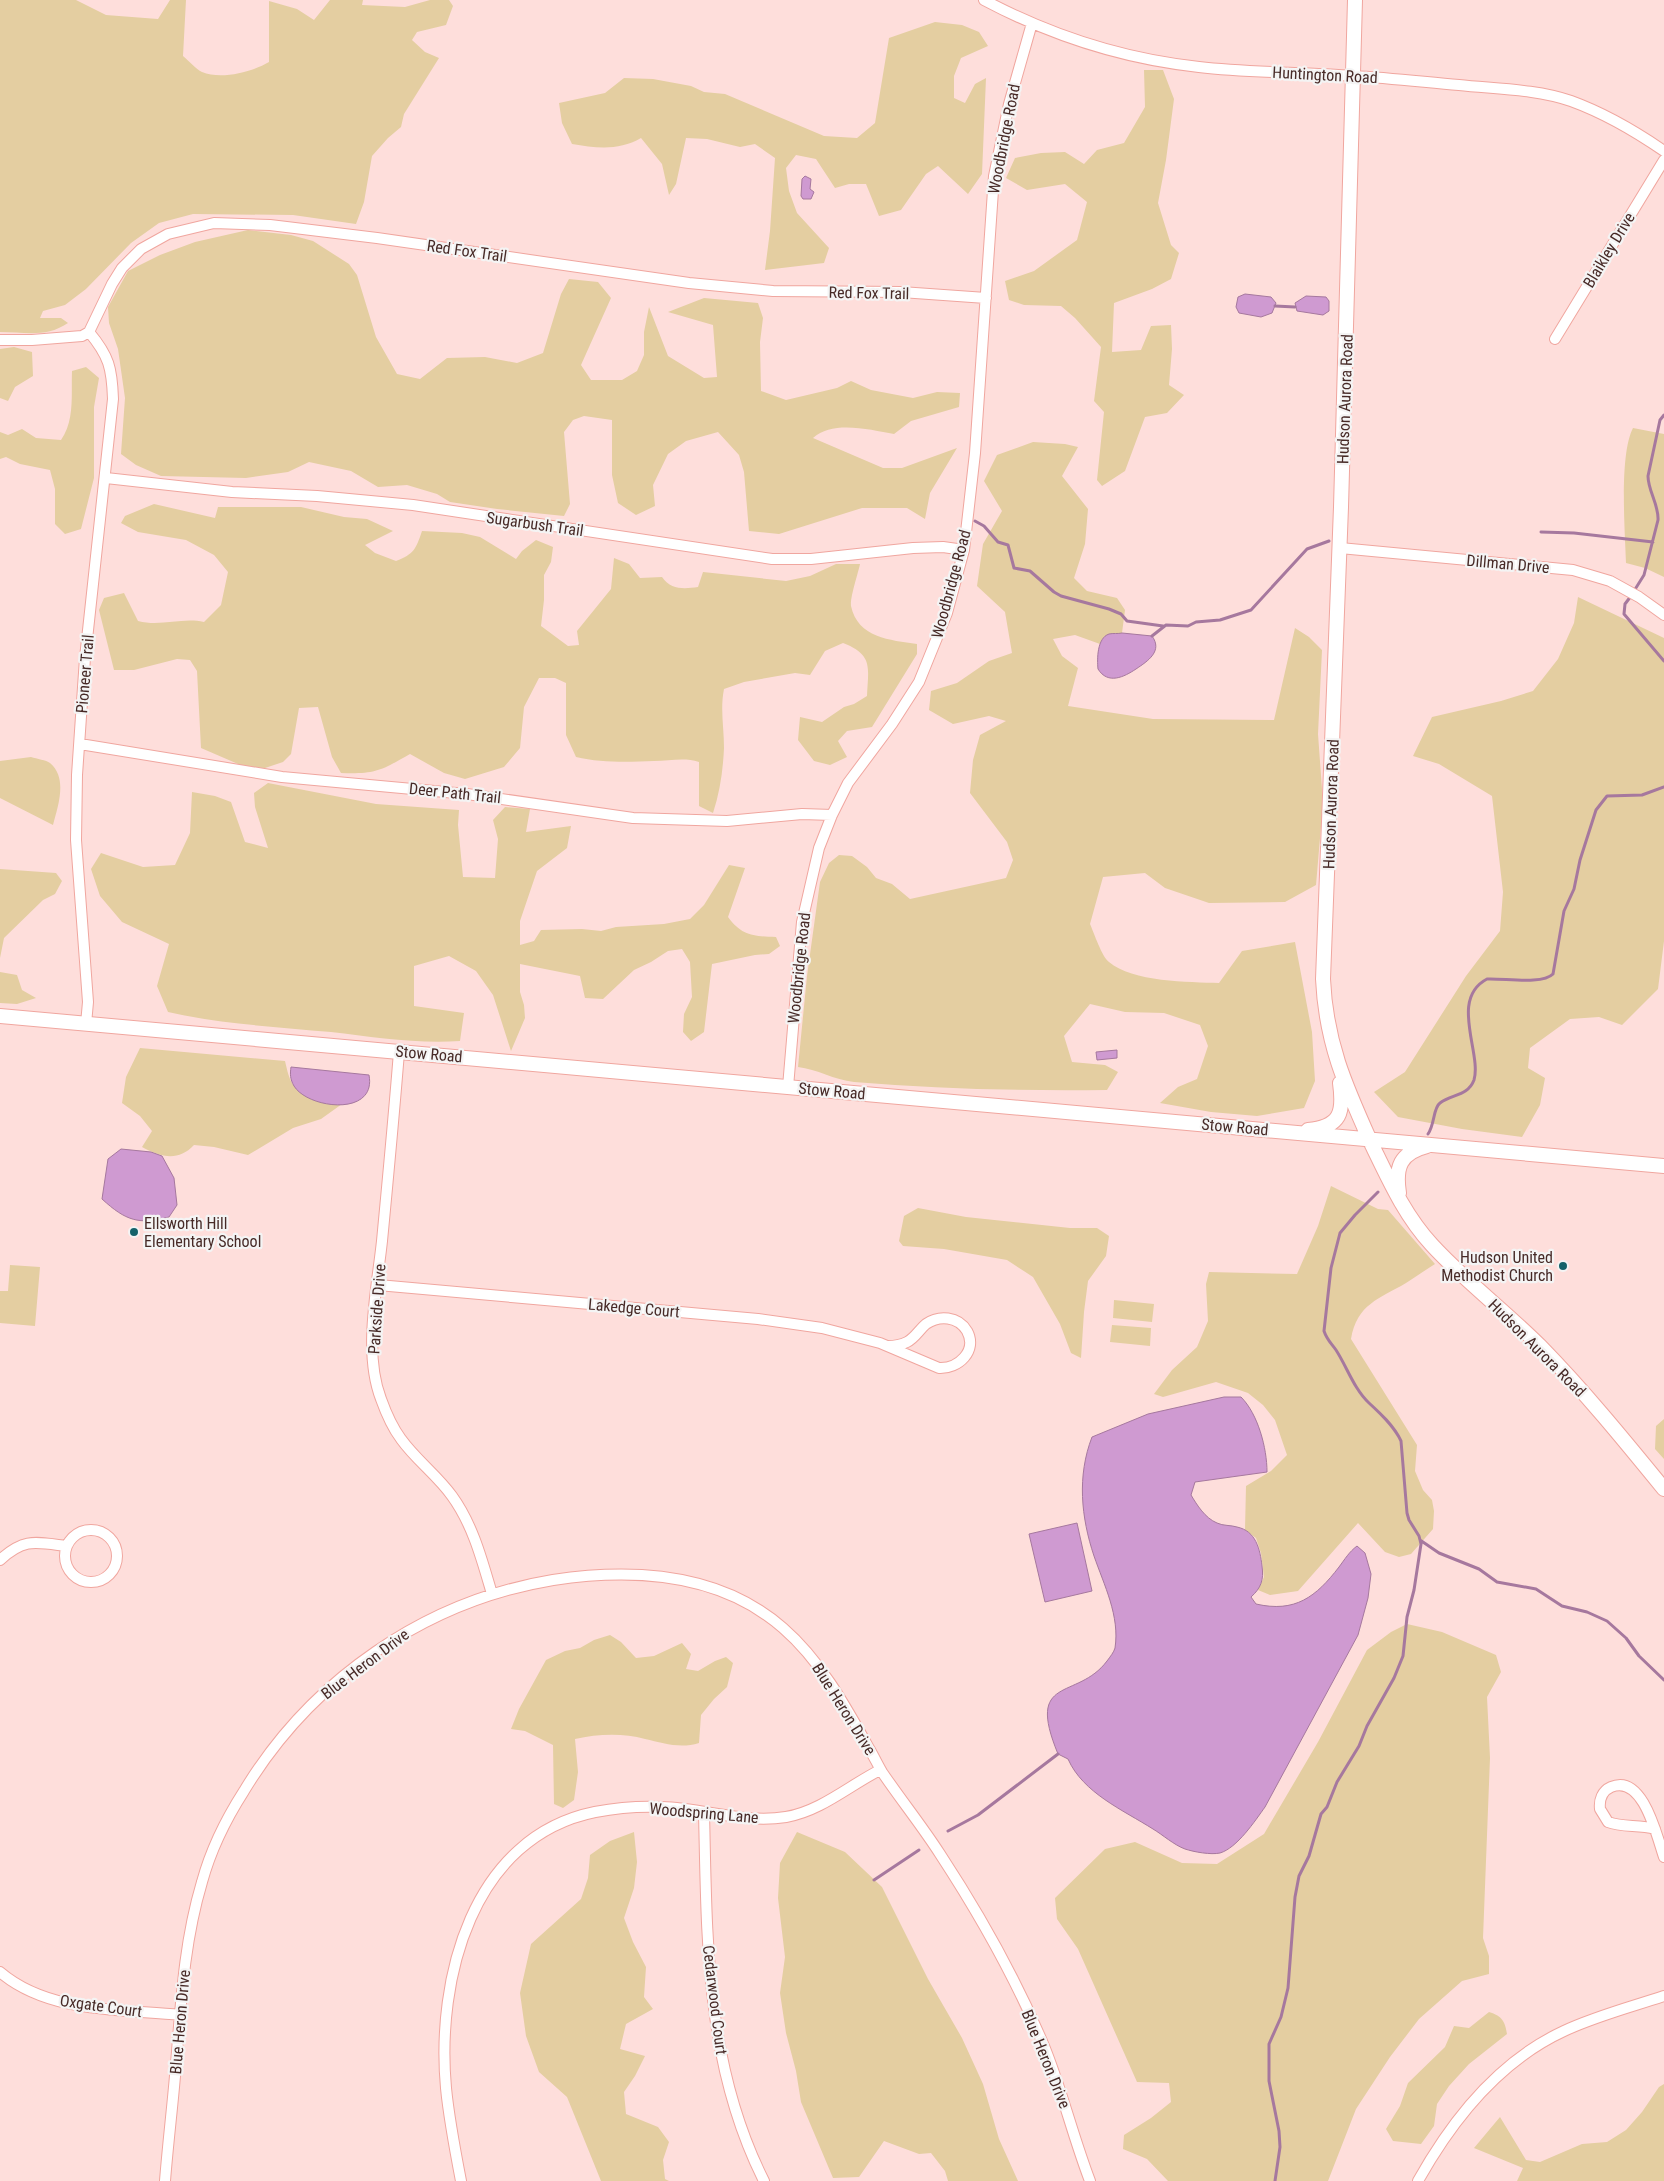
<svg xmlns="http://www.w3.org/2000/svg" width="1664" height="2181" font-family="'Roboto Condensed',sans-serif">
	<rect width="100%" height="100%" fill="#fededb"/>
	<!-- green -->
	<path fill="#e4cea1" d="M 0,0 L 76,0 L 106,15 L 158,19 L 170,0 L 186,0 L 183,56 C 189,61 196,69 202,72 C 221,80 252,72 269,62 L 269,1 L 297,9 L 314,20 L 330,0 L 363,0 L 362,5 L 405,7 L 430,0 L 449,0 L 453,6 L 446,25 L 417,32 L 412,40 L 425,52 L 439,58 L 404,114 L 401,127 L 388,138 L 372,156 L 364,202 L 356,224 L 293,215 L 193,214 L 159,223 L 131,243 L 86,289 L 65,305 L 43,311 L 40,318 L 61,318 L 68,323 C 46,338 25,332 0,332 Z
		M 935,22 L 962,25 L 979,32 L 988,46 L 961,58 L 954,76 L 954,98 L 965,103 L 975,84 L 986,78 L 982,174 L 968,194 L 938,166 L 926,174 L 901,210 L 879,216 L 866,184 L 849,184 L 835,188 L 816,159 L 796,155 L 786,168 L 789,191 L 797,213 L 829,248 L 824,263 L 765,270 L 770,231 L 775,158 L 755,144 L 740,147 L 707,139 L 686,138 L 676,184 L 669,195 L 662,164 L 641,138 C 619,151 596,148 572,144 L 562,123 L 559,103 L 605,93 L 624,78 L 653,79 L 691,86 L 704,92 L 725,94 L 824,136 L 857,138 L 875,123 L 889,38 Z
		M 1144,70 L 1163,70 L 1174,99 L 1166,160 L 1158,203 L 1171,245 L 1179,253 L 1171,279 L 1152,289 L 1114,303 L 1112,352 L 1141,350 L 1151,326 L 1171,325 L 1172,349 L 1169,385 L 1184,395 L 1167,413 L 1145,417 L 1125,471 L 1102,486 L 1097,480 L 1104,412 L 1094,401 L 1101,347 L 1075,318 L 1061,306 L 1024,305 L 1009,300 L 1005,281 L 1034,271 L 1077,240 L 1087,202 L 1065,184 L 1027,190 L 1006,178 L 1015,158 L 1041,153 L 1065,152 L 1084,164 L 1097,150 L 1124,143 L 1145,107 Z
		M 248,230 L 291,235 L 313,241 L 349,264 L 357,275 L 376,337 L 397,374 L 420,379 L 447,358 L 485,357 L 517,363 L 543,353 L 561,294 L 569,279 L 598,282 L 611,298 L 581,365 L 591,380 L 622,380 L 637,371 L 644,355 L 644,332 L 649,307 L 668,356 L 704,378 L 717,377 L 713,325 L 668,312 L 704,298 L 758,303 L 763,318 L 760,342 L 761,391 L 786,400 L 837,388 L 851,381 L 871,390 L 913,398 L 937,392 L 960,393 L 959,407 L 911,421 L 894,434 C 870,430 833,420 813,438 L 883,468 L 902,468 L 957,448 L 930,493 L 925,519 L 907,508 L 862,508 L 779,534 L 749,531 L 744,472 L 739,455 L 718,432 L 686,441 L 668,454 L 653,485 L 655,506 L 636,515 L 618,503 L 612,475 L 612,420 L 584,416 L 573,420 L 564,432 L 570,504 L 564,516 L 497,509 L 450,502 L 437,494 L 407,485 L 378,487 L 351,471 L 309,462 L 288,472 L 246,478 L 161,476 L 136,465 L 121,454 L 125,398 L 118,349 L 109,323 L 108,307 L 128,271 L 160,255 L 195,242 Z
		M 14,347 L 32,352 L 33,376 L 15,387 L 8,401 L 0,398 L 0,349 Z
		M 86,367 L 99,378 L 94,407 L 94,478 L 81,529 L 65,534 L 55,524 L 55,489 L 50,470 L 20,464 L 6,457 L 0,459 L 0,432 L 8,435 L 22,429 L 36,438 L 61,440 C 75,420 71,394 72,371 Z
		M 1633,428 L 1664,434 L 1664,577 L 1645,568 L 1626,563 C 1625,531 1619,455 1633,428 Z
		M 1033,442 L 1065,444 L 1078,447 L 1062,476 L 1088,509 L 1085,544 L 1074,578 L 1087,591 L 1117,598 L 1125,610 L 1122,633 C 1112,635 1107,634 1100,644 L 1075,635 L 1053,639 L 1062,656 L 1078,668 L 1068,706 L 1153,719 L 1274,720 L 1295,628 L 1309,637 L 1322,650 L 1318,734 L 1323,803 L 1316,885 L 1285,902 L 1209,903 L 1165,888 L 1145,873 L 1103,877 L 1090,924 C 1094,933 1102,957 1109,962 C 1132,982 1189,982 1219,983 L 1242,951 L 1295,942 L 1312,1032 L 1315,1081 L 1304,1108 L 1257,1116 L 1211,1112 L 1160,1103 L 1178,1087 L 1197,1079 L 1208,1046 L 1200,1025 L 1164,1013 L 1125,1012 L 1090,1004 L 1064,1036 L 1072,1062 L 1105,1065 L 1118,1072 L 1107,1090 C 1023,1091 938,1089 854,1082 C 834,1080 817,1069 798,1067 L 807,976 L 820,882 L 829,863 L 839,855 L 852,856 L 867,867 L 876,878 L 892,884 L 910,899 L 1006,878 L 1013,860 L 1007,842 L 970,793 L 973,760 L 980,735 L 1006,721 L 989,716 L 953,724 L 929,710 L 931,691 L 957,683 L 989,661 L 1012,653 L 1005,612 L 977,586 L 983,544 L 1002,511 L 984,481 L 997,455 Z
		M 154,504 L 215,518 L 218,507 L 301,507 L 344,517 L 367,519 L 393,531 L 365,545 L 375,553 L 396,561 C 414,554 416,549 422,531 L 462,533 L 480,537 L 516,559 L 522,551 L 536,540 L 553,547 L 551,562 L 544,575 L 544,600 L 541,626 L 568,646 L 579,645 L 577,631 L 611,589 L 614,558 L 629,564 L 640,578 L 662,577 C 671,590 684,589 698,587 L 703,572 L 786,581 L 810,576 L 836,564 L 860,564 C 858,574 850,597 851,606 C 858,638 890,640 917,644 L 917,654 L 872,727 L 847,731 L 838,741 L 847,757 L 830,765 L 814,761 L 798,740 L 800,717 L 822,722 L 844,707 L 854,704 L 867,696 C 868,668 874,655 843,643 L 825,651 L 810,675 L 795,673 L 744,682 L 724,689 C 720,709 724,727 724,748 C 723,770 720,792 713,813 L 699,806 L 699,762 C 684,757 670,761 654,761 C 629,762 601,763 576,757 L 566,735 L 566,683 L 555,678 L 539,678 L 524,707 L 520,748 L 504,767 L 465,779 L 444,773 L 410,754 C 380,771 376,774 341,773 L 332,757 L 318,707 L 299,708 L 291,754 L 283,762 L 265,768 L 245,767 L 201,748 L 197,671 L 190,660 L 177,659 L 134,670 L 114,670 L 99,610 L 104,598 L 124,593 L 138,621 C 161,627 182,617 204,622 L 221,605 L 228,572 L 214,555 L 186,540 L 138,532 L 121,523 L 125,516 Z
		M 1578,597 L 1664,638 L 1664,941 L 1658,989 L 1622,1025 L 1599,1017 L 1570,1019 L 1530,1048 L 1528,1068 L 1545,1078 L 1540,1105 L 1522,1137 L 1462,1129 L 1398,1117 L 1374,1092 L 1405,1072 L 1466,976 L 1500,931 L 1503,892 L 1492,796 L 1439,764 L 1413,756 L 1432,717 L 1501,701 L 1533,691 L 1558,659 L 1574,623 Z
		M 31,757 C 37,759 46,760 50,763 C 68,778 58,806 53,825 L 0,798 L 0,761 Z
		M 268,783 L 376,804 L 459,810 L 458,825 L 463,877 L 495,878 L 498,839 L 493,820 L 505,807 L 530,809 L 526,832 L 571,826 L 567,848 L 537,871 L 520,921 L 520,945 L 534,941 L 541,930 L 582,929 L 601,931 L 616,927 L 664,924 L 690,919 L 704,905 L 729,865 L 745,868 L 728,917 C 742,936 753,936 776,937 L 780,946 L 769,954 L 755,955 L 712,964 L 704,1032 L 691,1041 L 683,1032 L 684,1014 L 692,997 L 690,962 L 682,949 L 668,951 L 651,962 L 634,970 L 603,999 L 585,998 L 580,976 L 520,964 L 520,992 L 524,1005 L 525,1018 L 511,1051 L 493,995 L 476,971 L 449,956 L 414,966 L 414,1006 L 464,1013 L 460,1041 C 417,1044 373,1037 331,1032 C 276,1027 221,1024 168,1012 L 157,986 L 169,944 L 122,922 L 100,896 L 91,869 L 101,853 L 143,867 L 175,865 L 190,833 L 192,792 L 215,796 L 231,802 L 245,842 L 268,848 L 255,807 L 254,793 Z
		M 0,869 L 56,873 L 62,881 L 55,894 L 43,900 L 4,938 L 0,958 Z
		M 0,972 L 17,975 L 22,990 L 36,998 L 17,1004 L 0,1003 Z
		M 140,1048 L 285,1061 C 287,1069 289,1081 295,1087 C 305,1100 326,1105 342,1104 L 321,1119 L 293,1128 L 248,1155 L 214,1147 L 194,1145 C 178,1162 161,1157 142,1147 L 152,1131 L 140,1116 L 122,1103 L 126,1077 Z
		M 1331,1186 L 1378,1209 L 1388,1210 L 1435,1264 C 1425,1270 1416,1277 1406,1283 C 1379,1299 1357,1304 1351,1339 L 1417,1445 L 1415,1471 L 1423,1490 L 1432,1500 L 1434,1511 L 1433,1529 L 1411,1554 L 1399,1557 L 1385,1552 L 1358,1523 L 1298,1591 L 1270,1595 L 1258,1590 L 1264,1577 L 1261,1553 L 1256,1538 L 1245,1530 L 1246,1486 L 1271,1471 L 1287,1455 L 1275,1420 L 1263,1405 L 1248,1393 L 1216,1382 L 1163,1397 L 1154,1394 L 1172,1370 L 1197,1347 L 1208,1321 L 1206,1284 L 1209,1272 L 1297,1274 L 1318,1226 Z
		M 918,1208 L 966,1217 L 1070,1228 L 1097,1228 L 1109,1236 L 1106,1256 L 1088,1281 L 1084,1312 L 1081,1358 L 1071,1353 L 1060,1324 L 1033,1277 L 1007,1260 L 944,1249 L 903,1246 L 899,1241 L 904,1216 Z
		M 10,1265 L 40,1267 L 35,1326 L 0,1323 L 0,1291 L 8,1291 Z
		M 1114,1300 L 1154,1304 L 1152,1322 L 1113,1318 Z
		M 1112,1325 L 1151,1328 L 1150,1346 L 1110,1342 Z
		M 1664,1419 L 1664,1459 L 1655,1449 L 1656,1426 Z
		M 1407,1624 L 1442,1632 L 1496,1655 L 1501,1672 L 1487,1697 L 1490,1758 L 1483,1938 L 1489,1956 L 1489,1974 L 1462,1981 L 1419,2019 L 1390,2057 L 1356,2109 L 1328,2181 L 1168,2181 L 1147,2159 L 1123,2149 L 1124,2135 L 1151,2118 L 1171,2102 L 1169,2083 L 1137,2082 L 1078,1949 L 1057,1919 L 1055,1898 L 1105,1849 L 1135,1842 L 1182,1863 L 1217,1864 L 1264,1834 L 1318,1742 L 1367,1650 L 1391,1632 Z
		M 610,1635 L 621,1642 L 636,1658 L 654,1656 L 682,1643 L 691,1654 L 686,1669 L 698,1671 L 715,1661 L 726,1657 L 733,1663 L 727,1687 L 714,1699 L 701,1715 L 699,1743 C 680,1749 663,1743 645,1739 C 623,1733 598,1734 575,1739 L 578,1772 L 574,1800 L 563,1808 L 554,1804 L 553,1745 L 525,1731 L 511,1729 L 519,1709 L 546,1660 L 565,1651 L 580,1648 L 594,1640 Z
		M 634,1832 L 637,1862 L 634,1888 L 624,1918 L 633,1942 L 646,1967 L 644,1997 L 653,2009 L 626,2024 L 620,2049 L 645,2056 L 635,2076 L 624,2092 L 626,2114 L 658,2127 L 669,2142 L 663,2160 L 665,2179 L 669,2181 L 601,2181 L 567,2097 L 539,2072 L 526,2036 L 520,1993 L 531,1944 L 581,1899 L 588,1878 L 590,1855 L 610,1841 Z
		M 797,1832 L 845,1852 L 882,1887 L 928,1979 L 962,2038 L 983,2084 L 999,2139 L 1018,2181 L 948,2181 L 945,2171 L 931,2153 L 919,2154 L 884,2141 L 859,2177 L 833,2178 L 801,2102 L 796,2071 L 786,2033 L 780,1993 L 785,1957 L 778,1898 L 780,1863 Z
		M 1489,2012 C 1502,2016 1505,2021 1507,2034 L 1469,2064 L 1449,2086 L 1437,2104 L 1434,2126 L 1421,2144 L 1393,2141 L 1386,2129 L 1400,2106 L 1408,2083 L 1445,2047 L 1454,2026 L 1469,2028 Z
		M 1664,2084 L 1664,2181 L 1517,2181 L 1523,2168 L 1474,2148 L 1500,2117 L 1526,2160 L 1540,2162 L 1582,2144 L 1607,2142 L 1626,2130 L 1642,2112 L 1659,2087 Z"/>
	<!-- water -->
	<path fill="#cf9ad1" stroke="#a6789e" d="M 805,176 L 811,179 L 810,189 L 814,192 L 811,199 L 803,199 L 801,196 L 802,179 Z
		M 1245,294 L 1271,297 L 1276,303 L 1272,313 L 1261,317 L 1239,313 L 1236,307 L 1238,297 Z
		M 1306,296 L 1326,297 L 1329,301 L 1329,311 L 1323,315 L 1297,311 L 1295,303 Z
		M 1122,633 L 1152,636 C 1163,651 1148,661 1136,669 C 1124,677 1108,685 1098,669 C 1097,659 1097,638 1109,634 C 1113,633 1118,634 1122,633 Z
		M 1117,1050 L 1117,1058 L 1097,1060 L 1096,1052 Z
		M 291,1067 L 369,1075 C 377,1117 308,1109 294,1086 C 290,1079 290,1074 291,1067 Z
		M 121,1149 L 151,1152 L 162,1156 L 174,1178 L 177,1205 L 169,1217 C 139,1225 126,1221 102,1199 L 108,1159 Z
		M 1224,1397 L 1241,1397 C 1258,1414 1267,1448 1267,1472 L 1195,1482 L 1191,1495 C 1197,1505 1205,1518 1217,1523 C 1223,1526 1231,1525 1237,1527 C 1256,1531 1260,1549 1262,1566 C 1264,1580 1261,1588 1251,1597 L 1256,1604 C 1295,1613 1316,1597 1339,1567 C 1345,1559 1349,1552 1357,1546 L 1365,1553 L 1371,1574 L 1368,1598 L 1358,1635 L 1265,1807 C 1255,1821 1237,1848 1220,1853 C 1211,1855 1194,1852 1185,1849 C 1174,1845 1163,1835 1153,1829 C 1123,1810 1083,1793 1068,1759 L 1058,1754 C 1025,1674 1077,1701 1107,1661 C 1110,1657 1114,1652 1115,1648 C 1120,1616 1104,1585 1094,1556 C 1081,1517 1077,1476 1092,1437 L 1148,1414 Z
		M 1077,1523 L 1092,1591 L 1045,1602 L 1029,1534 Z"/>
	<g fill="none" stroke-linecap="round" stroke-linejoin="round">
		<!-- stream -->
		<path stroke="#a6789e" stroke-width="3" d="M 1275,306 L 1295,307
			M 975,521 L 984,526 L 998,542 L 1008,545 L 1014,568 L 1030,571 L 1054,592 L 1061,596 L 1109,609 L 1121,614 L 1127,621 L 1163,626
			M 1541,532 L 1574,533 L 1653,542
			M 1634,591 L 1644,575 L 1658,520 C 1659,505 1648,491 1648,476 L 1660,420 L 1664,415
			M 1631,596 L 1625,604 L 1624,614 L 1664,661
			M 1152,636 L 1166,625 L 1188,626 L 1196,622 L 1220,620 L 1251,610 L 1307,549 L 1329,541
			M 1428,1134 C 1435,1124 1433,1108 1440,1103 C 1452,1094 1468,1096 1474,1080 C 1482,1053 1449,999 1487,979 C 1504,978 1542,985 1553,974 L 1564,911 L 1574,889 L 1580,860 L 1596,810 L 1607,796 L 1642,795 L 1664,787
			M 1420,1540 L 1439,1553 L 1479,1569 L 1497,1582 L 1536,1589 L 1562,1606 L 1587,1612 L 1607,1621 L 1626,1638 L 1639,1656 L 1664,1680
			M 948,1831 L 978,1815 L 1058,1754
			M 874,1880 L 919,1850
			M 1275,2181 L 1280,2147 L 1279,2131 L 1269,2081 L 1269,2044 L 1281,2017 L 1288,1988 L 1295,1897 L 1299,1876 L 1309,1856 L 1321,1814 L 1327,1807 L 1337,1782 L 1359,1746 L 1367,1726 L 1394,1678 L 1403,1656 L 1407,1617 L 1414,1590 L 1421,1544 L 1419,1536 L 1409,1520 L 1407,1513 L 1401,1441 C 1394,1426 1380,1413 1369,1403 C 1354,1389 1347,1367 1336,1350 C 1331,1343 1327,1340 1324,1331 L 1331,1268 L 1340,1233 L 1355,1215 L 1378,1192"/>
		<!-- street casing -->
		<g stroke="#f0a69f" stroke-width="12">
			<path id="street" d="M 984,0 C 1050,35 1124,59 1199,67 C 1250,73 1302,72 1354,76 C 1389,78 1424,82 1459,85 C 1496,89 1536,89 1571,101 C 1604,113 1635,131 1664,151
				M 1555,339 L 1664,160
				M 0,340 L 32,340 L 82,336 L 89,332 L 112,284 L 122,268 L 141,249 L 168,234 L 214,223 L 270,225 L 377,238 L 689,283 L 773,291 L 901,292 L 986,298
				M 106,478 L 232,492 L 317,496 L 413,505 L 772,559 L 811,559 L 913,548 L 943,547 L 964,550
				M 1340,548 L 1573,570 L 1610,581 L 1639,597 L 1664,615
				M 80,744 L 282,777 L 467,794 L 633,818 L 727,821 L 802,814 L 832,815
				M 86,1024 L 88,1002 L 76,840 L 77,775 L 85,658 L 113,399 C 112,368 109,356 89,332
				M 399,1052 C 394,1115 388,1178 382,1241 C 377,1288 363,1353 381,1399 C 386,1413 392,1427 401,1439 C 416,1460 437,1475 452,1496 C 473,1525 482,1560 492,1594
				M 788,1087 L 802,922 L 819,848 L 832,815 L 848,783 L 892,724 L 919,682 L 947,613 L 964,550 L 975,453 L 994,176 L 1009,104 L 1032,23
				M 378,1285 L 758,1319 L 822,1328 L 880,1343 L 939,1368 C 958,1369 978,1351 967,1331 C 958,1316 939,1315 926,1324 C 919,1330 915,1338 907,1342 C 901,1345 895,1346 888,1346
				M65 1556a26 26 0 1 1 52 0a26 26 0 1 1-52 0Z
				M 0,1560 C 24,1538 35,1542 66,1546
				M 704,1812 C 707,1939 705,2064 764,2181
				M 1655,1829 C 1639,1824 1623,1828 1608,1822 L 1600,1809 C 1599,1800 1602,1791 1611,1787 C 1643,1773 1657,1837 1664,1857
				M 0,1972 C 48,2013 120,2009 180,2015
				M 165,2181 C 168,2142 173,2103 176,2064 C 181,2002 184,1942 202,1882 C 211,1849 226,1819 244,1791 C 311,1680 425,1601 553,1580 C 633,1568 719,1572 783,1628 C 821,1661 846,1707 870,1750 C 874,1757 878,1765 882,1772 C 901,1800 922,1826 940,1854 C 980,1915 1016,1979 1044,2046 C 1062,2090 1073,2137 1090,2181
				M 461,2181 C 455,2150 449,2119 446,2088 C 436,1979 472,1837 595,1812 C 616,1808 640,1806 662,1807 C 704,1808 744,1824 786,1817 C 821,1811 850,1785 880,1770
				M 1418,2181 C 1452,2120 1499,2061 1564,2031 C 1596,2016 1631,2007 1664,1996"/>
		</g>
		<!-- secondary casing -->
		<g stroke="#f0a69f" stroke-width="16">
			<path id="secondary" d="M 1355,0 L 1341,507 L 1323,979 C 1326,1044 1346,1087 1372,1145 C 1389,1180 1405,1216 1432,1245 C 1465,1281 1505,1311 1540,1346 C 1584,1391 1624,1440 1664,1489
				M 0,1016 L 1664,1166
				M 1308,1130 C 1341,1127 1344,1112 1340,1083
				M 1399,1193 C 1395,1167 1400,1153 1427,1146"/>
		</g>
		<!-- street -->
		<use href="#street" stroke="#fff" stroke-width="10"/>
		<!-- secondary -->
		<use href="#secondary" stroke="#fff" stroke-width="14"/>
	</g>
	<!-- markers -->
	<g fill="#14626a" stroke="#f4f4f4" stroke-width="2">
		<circle cx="134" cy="1232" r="5"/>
		<circle cx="1563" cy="1266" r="5"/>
	</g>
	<g text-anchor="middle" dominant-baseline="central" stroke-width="4.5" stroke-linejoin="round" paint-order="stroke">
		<!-- street labels -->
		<g font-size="16" fill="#472a27" stroke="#f4f4f4">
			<text transform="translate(1325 75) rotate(3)">Huntington Road</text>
			<text transform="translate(1004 139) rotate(-79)">Woodbridge Road</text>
			<text transform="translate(1609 250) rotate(-59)">Blaikley Drive</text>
			<text transform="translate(467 251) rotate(8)">Red Fox Trail</text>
			<text transform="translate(869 293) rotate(1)">Red Fox Trail</text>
			<text transform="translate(1345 399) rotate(-88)">Hudson Aurora Road</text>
			<text transform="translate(535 524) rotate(8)">Sugarbush Trail</text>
			<text transform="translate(1508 564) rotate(5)">Dillman Drive</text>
			<text transform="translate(951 584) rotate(-75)">Woodbridge Road</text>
			<text transform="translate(85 674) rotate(-85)">Pioneer Trail</text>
			<text transform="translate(455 793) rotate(6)">Deer Path Trail</text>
			<text transform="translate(1331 804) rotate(-88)">Hudson Aurora Road</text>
			<text transform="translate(799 968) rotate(-84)">Woodbridge Road</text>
			<text transform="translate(429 1054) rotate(5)">Stow Road</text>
			<text transform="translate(832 1091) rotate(5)">Stow Road</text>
			<text transform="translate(1235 1127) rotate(5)">Stow Road</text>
			<text transform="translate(634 1308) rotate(5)">Lakedge Court</text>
			<text transform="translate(377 1309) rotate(-86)">Parkside Drive</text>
			<text transform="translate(1537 1348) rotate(45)">Hudson Aurora Road</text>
			<text transform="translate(365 1664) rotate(-37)">Blue Heron Drive</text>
			<text transform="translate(844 1709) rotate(58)">Blue Heron Drive</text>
			<text transform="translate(704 1813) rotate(5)">Woodspring Lane</text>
			<text transform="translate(715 2000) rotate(83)">Cedarwood Court</text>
			<text transform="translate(101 2006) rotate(8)">Oxgate Court</text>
			<text transform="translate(180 2022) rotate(-85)">Blue Heron Drive</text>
			<text transform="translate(1046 2059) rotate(68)">Blue Heron Drive</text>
		</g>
		<!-- poi labels -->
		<g font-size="16" fill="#472a27" stroke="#f4f4f4" text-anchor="start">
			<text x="144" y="1223">Ellsworth Hill<tspan x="144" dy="18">Elementary School</tspan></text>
			<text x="1553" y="1257" text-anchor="end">Hudson United<tspan x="1553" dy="18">Methodist Church</tspan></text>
		</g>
	</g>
</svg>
